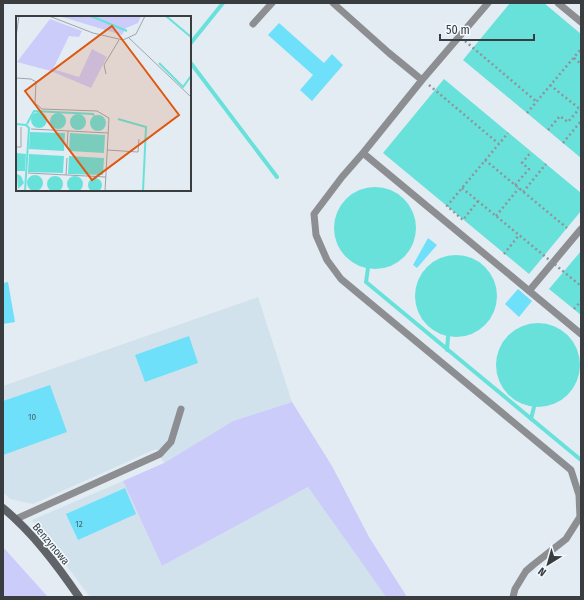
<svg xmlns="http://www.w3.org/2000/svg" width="584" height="600" font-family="'Fira Sans Condensed',sans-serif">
	<rect width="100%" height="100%" fill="#e3ecf3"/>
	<!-- built -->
	<path fill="#d1e2ec" d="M 258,297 L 292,402 L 233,421 L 164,463 L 156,449 L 33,504 L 10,499 L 3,492 L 3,386 Z
		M 123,481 L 162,566 L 308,487 L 386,597 L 90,597 L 32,520 Z"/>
	<!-- green -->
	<path fill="#cbccfa" d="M 292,402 L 332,466 L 369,537 L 407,597 L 386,597 L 308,487 L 162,566 L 123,481 L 164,463 L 233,421 Z
		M 3,547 L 48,597 L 3,597 Z"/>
	<!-- water -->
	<path fill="#69e1db" d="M 510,3 L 544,3 L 581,34 L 581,158 L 463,60 Z
		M 444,79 L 581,193 L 581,211 L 529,274 L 383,153 Z
		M334 228a41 41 0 1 1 82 0a41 41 0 1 1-82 0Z
		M 581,251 L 581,315 L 549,289 Z
		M415 296a41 41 0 1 1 82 0a41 41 0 1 1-82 0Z
		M496 365a42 42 0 1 1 84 0a42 42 0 1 1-84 0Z"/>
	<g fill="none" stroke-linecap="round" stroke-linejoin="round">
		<!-- stream -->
		<path stroke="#69e1db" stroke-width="4" d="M 190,44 L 223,3
			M 190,62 L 277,177
			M 368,268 L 366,282 L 581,460
			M 447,350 L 448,337
			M 531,419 L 534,407"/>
	</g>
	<!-- building -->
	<path fill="#6ee0f9" d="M 279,23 L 324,63 L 332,54 L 343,65 L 312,101 L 300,90 L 313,75 L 268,35 Z
		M 428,238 L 437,245 L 417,268 L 413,265 Z
		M 8,282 L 15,322 L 3,324 L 3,283 Z
		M 518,289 L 532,301 L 519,317 L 505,304 Z
		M 189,336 L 198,363 L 145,382 L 135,355 Z
		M 50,385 L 67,432 L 3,455 L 3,401 Z
		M 125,488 L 136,514 L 78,540 L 66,514 Z"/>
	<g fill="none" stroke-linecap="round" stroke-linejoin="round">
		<!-- path -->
		<path stroke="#8e959a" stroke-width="2.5" stroke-dasharray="2 3" stroke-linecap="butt" d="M 465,41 L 537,102
			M 574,58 L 581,64
			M 429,85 L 499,144
			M 550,85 L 581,110
			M 527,113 L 581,49
			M 548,130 L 560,116 L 568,122 L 579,109
			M 563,143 L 581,121
			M 485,160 L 567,228
			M 515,185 L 529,169 L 522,163 L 531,152
			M 523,192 L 546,164
			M 478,201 L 463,220 L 447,206 L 508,133
			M 496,216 L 519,188
			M 504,254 L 519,235
			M 574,309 L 581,301"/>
		<!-- lane -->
		<path stroke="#8c8e92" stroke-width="7" d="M 333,3 L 389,53 L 422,80
			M 488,3 L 422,80 L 363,153 L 342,177 L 314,214 L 316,235 L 327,260 L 341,279 L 571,470 L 579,495 L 580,517 L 566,539 L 533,565 L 526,571 L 515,589 L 513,597
			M 558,3 L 581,22
			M 253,24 L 272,3
			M 363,153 L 581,334
			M 529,291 L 581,229
			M 16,519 L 160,454 L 171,442 L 181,409"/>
		<!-- secondary -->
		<path stroke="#606368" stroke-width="8" d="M 3,508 C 33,533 57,565 79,597"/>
		<!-- path-bridge -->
		<path stroke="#8e959a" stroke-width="2.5" stroke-dasharray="2 3" stroke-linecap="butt" d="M 462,188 L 581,286"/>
	</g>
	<g text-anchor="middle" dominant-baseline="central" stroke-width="3" stroke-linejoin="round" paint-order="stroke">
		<!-- number labels -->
		<g font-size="9" fill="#46666e">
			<text x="32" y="417">10</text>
			<text x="79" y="524">12</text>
		</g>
		<!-- street labels -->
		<g font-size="11" fill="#393d40" stroke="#f2f9ff">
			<text transform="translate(51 544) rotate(50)">Benzynowa</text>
		</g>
	</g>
	<!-- overview -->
	<g transform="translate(16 16)">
		<rect width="175" height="175" fill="#e3ecf3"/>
		<path d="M 43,0 L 125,0 L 122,7 L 110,12 L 106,19 ZM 34,3 L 66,15 L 63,21 L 53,20 L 37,53 L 63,61 L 76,33 L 91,41 L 75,72 L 35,55 L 1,46 Z" fill="#cbccfa"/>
		<path d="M15 104a8 8 0 1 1 16 0a8 8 0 1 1-16 0ZM34 105a8 8 0 1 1 16 0a8 8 0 1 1-16 0ZM54 106a8 8 0 1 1 16 0a8 8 0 1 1-16 0ZM74 107a8 8 0 1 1 16 0a8 8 0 1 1-16 0ZM 14,116 L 49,117 L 48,135 L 13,133 ZM 54,117 L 89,119 L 88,137 L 53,135 ZM 0,137 L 10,138 L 9,155 L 0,155 ZM 13,138 L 48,140 L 47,157 L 12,156 ZM 53,140 L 88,142 L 87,159 L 52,158 ZM 1,158 L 5,160 L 8,167 L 2,173 ZM11 167a8 8 0 1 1 16 0a8 8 0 1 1-16 0ZM31 168a8 8 0 1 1 16 0a8 8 0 1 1-16 0ZM51 168a8 8 0 1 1 16 0a8 8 0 1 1-16 0ZM72 169a7 7 0 1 1 14 0a7 7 0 1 1-14 0Z" fill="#69e1db"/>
		<path fill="none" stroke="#69e1db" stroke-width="2" d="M 75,0 L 111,15M 150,0 L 175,21M 143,47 L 167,71 L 175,60M 102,103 L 130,111 L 127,175M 0,108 L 10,109 L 13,112 L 9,175M 11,108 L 18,95 L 77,98 L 78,100"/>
		<path fill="none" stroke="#9fa6ab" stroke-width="1" d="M 33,0 L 77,17 L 107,24 L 120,18 L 129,0M 0,21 L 3,0M 113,22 L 175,81M 90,58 L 88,49 L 103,24M 0,62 L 15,63 L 20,66 L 19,87 L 26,93 L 81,95 L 93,102 L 89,175M 15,113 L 92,117M 0,131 L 5,131 L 5,111M 51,132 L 52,115M 91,134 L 122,136 L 123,123M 12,157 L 90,161M 50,159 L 51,142"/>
		<path fill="#df580f" fill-opacity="0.15" stroke="#df580f" stroke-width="2" d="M 96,10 L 163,99 L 76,164 L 9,75 Z"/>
		<rect width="175" height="175" fill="none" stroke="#393d40" stroke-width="2"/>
	</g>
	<!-- border -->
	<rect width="584" height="600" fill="none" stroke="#393d40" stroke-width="8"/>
	<!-- north arrow -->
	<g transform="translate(548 564) rotate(217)" stroke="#f2f9ff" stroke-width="3" paint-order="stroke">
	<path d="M0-3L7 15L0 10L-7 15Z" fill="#393d40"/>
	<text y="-6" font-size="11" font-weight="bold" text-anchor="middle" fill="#393d40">N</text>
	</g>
	<!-- scale -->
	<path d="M440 34v6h94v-6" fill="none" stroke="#393d40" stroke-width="2"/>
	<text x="446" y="34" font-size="12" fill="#393d40" stroke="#f2f9ff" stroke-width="3" paint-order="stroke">50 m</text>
</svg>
